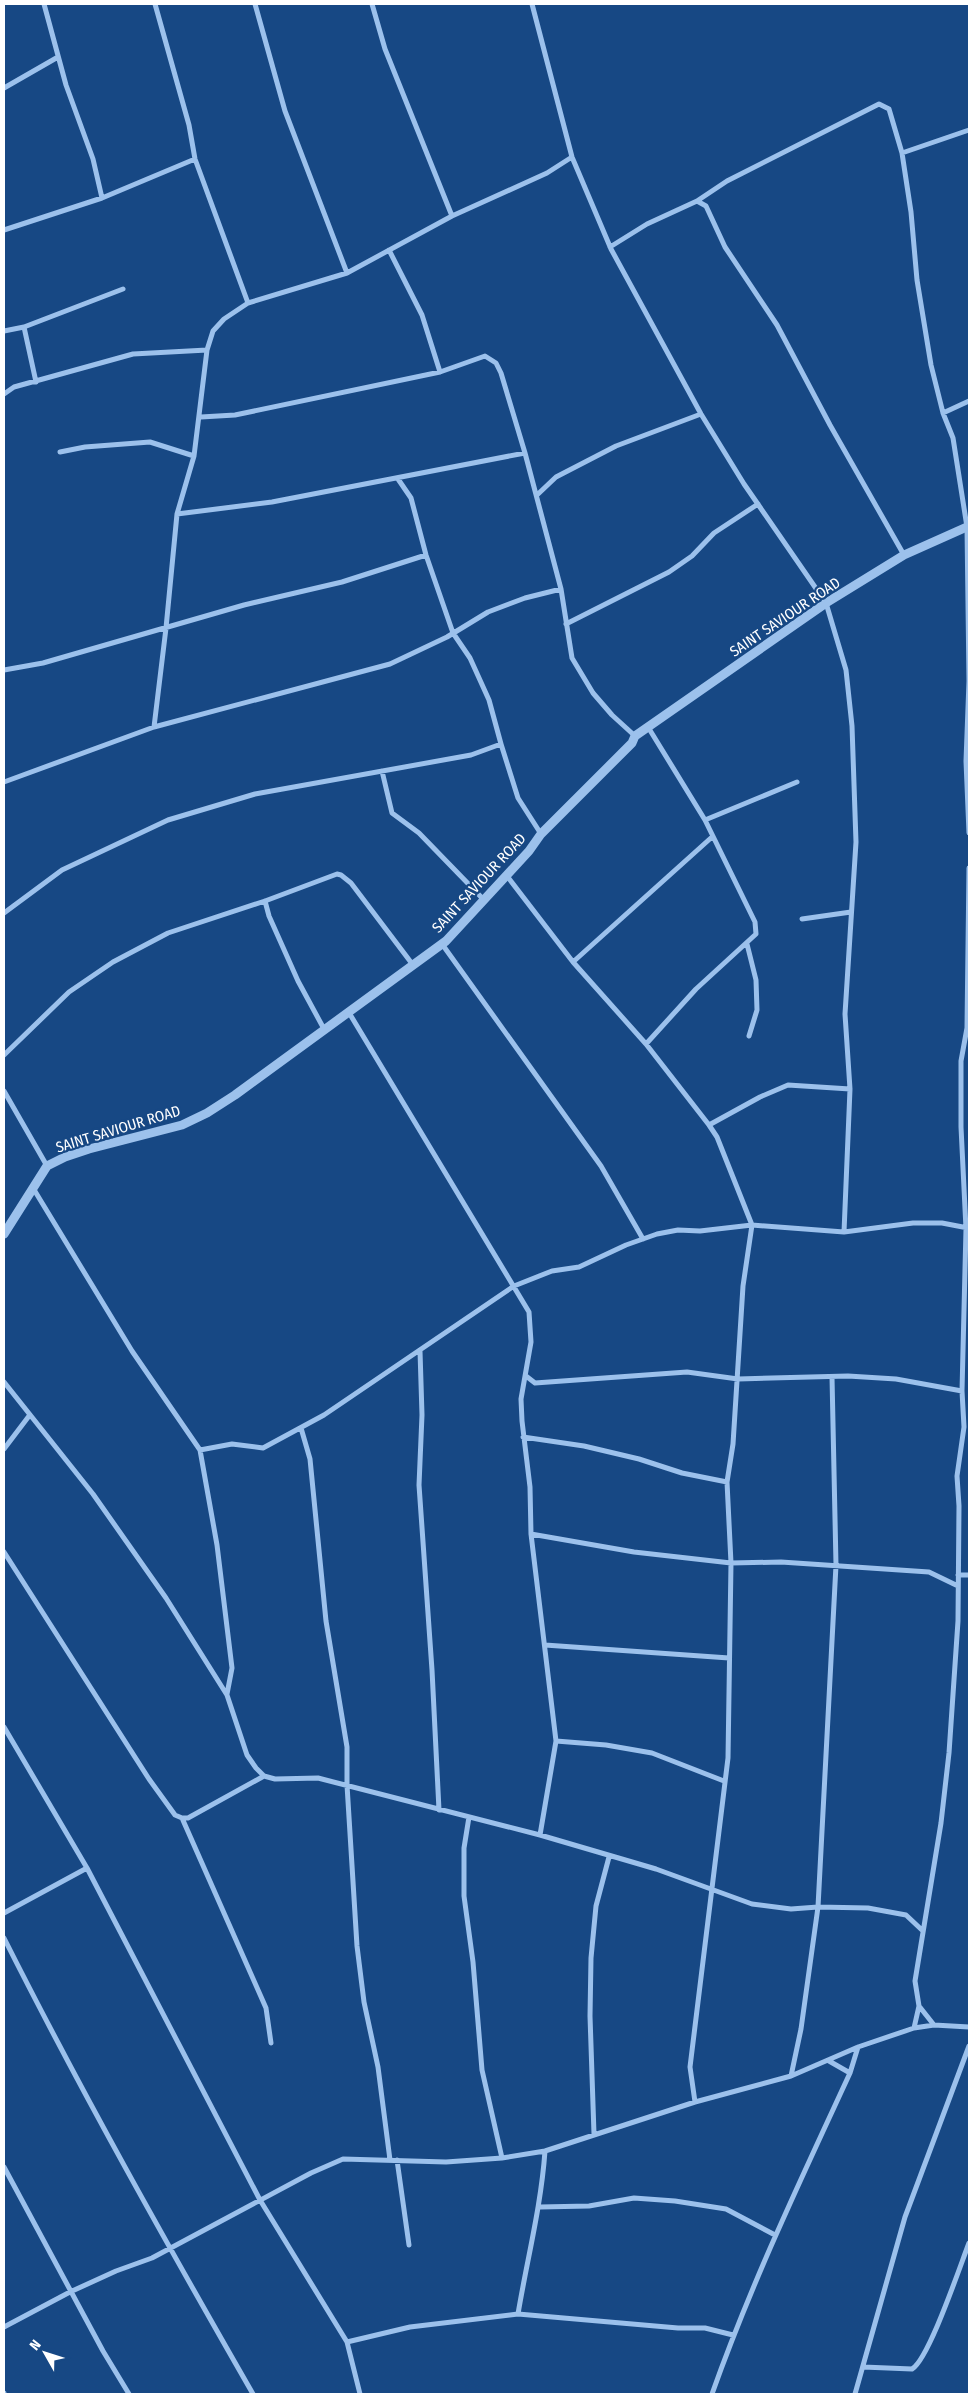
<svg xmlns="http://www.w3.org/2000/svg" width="973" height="2398" font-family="'Fira Sans Condensed',sans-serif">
	<rect width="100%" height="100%" fill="#174884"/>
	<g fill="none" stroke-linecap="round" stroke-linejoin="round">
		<!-- minor -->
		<path stroke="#9cc1ec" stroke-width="5" d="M 44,4 L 66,85 L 93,159 L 102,198
			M 155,4 L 189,125 L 195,159 L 248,303
			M 255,4 L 285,111 L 347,273
			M 372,4 L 385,49 L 452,216
			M 532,4 L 572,157 L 611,249 L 701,414 L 744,484 L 826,603 L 846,670 L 852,726 L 856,842 L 845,1014 L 850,1089 L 844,1232
			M 4,88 L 58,57
			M 902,153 L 969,130
			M 697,201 L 727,181 L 879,104 L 889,109 L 902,153 L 911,212 L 917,280 L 931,365 L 943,413 L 953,438 L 967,527 L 969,681 L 966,761 L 969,833
			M 4,230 L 102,198 L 195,159
			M 610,247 L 647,224 L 697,201 L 706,206 L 725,247 L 777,325 L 830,425 L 904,555
			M 389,250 L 422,315 L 440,372
			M 24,327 L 123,289
			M 4,331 L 24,327 L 36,382
			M 4,394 L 14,387 L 133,354 L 207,350
			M 943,413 L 969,401
			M 201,417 L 235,415 L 440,372 L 485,356 L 496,363 L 501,373 L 525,453
			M 60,452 L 85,447 L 150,442 L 194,456
			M 398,479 L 411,498 L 426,555 L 453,633 L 470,658 L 489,700 L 501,744
			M 537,495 L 556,477 L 616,446 L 701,414
			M 177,514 L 272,502 L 525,453 L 561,589 L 572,658 L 593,693 L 612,715 L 635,736
			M 566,624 L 669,572 L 692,556 L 714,533 L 758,504
			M 4,670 L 43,663 L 244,605 L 342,582 L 426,555
			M 154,727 L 166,628 L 177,514 L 194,456 L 207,350 L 213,331 L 224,319 L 248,303 L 347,273 L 452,216 L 547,173 L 572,157
			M 382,771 L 392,813 L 419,833 L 484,900
			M 4,782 L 154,727 L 390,664 L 447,637 L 488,612 L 525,598 L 561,589
			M 705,820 L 797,782
			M 507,876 L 573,962 L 646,1044 L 709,1125 L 717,1137 L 752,1225 L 743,1286 L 733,1444 L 727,1482 L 731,1563 L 728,1758 L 690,2067 L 695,2102
			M 265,901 L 269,916 L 298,981 L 324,1029
			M 4,913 L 62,870 L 168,820 L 255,794 L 471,755 L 501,744 L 518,798 L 541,834
			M 802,919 L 851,912
			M 442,944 L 601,1166 L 643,1239
			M 747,944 L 756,980 L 757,1010 L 749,1036
			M 573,962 L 712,837
			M 348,1011 L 529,1312 L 531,1342 L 521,1399 L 522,1421 L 530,1487 L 531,1534 L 556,1741 L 540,1835
			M 646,1044 L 696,989 L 756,934 L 755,922 L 705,820 L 648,727
			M 4,1055 L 69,992 L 113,962 L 168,933 L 265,901 L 337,874 L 341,875 L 351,883 L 413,965
			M 4,1091 L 47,1166
			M 709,1125 L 760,1097 L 788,1085 L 850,1089
			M 33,1188 L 132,1351 L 200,1450 L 217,1545 L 232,1668 L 227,1694
			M 420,1351 L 422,1415 L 419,1485 L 432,1670 L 439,1810
			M 526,1376 L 535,1383 L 687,1372 L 738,1379 L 848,1376 L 896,1379 L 962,1391
			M 4,1382 L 93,1494 L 166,1598 L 227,1695 L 247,1755 L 256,1768 L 264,1776 L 275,1779 L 318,1778 L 540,1835 L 656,1869 L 752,1904 L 791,1909 L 818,1907 L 868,1908 L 906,1915 L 923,1931
			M 301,1428 L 310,1459 L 326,1621 L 347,1747 L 347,1785 L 357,1946 L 364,2002 L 378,2067 L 390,2160
			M 523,1437 L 584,1446 L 639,1459 L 682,1473 L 727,1482
			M 4,1449 L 29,1416
			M 200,1450 L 232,1444 L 263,1448 L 324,1415 L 514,1286 L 552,1271 L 579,1267 L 626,1245 L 657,1234 L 678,1230 L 700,1231 L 752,1225 L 844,1232 L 913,1223 L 942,1223 L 968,1228
			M 531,1534 L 634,1552 L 731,1563 L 781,1562 L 929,1572 L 958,1586
			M 4,1552 L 149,1779 L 175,1815 L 182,1818 L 266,2008 L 271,2043
			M 958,1575 L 969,1575
			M 545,1645 L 729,1658
			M 4,1727 L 87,1868
			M 556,1741 L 606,1745 L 652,1753 L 724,1781
			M 469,1817 L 464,1848 L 464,1896 L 473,1962 L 482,2070 L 502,2158
			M 182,1818 L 188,1818 L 264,1776
			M 4,1913 L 87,1868 L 260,2200 L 347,2342 L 360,2394
			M 4,1938 C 82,2093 167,2244 253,2394
			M 934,2025 L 919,2006 L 915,1981 L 941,1823 L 949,1753 L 958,1621 L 959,1506 L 957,1476 L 964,1427 L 962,1391 L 966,1229 L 961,1127 L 961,1061 L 967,1028 L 969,868
			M 914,2028 L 919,2006
			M 829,2061 L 850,2073
			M 791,2076 L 801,2029 L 818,1907 L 836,1565 L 832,1377
			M 594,2134 L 590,2016 L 591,1958 L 596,1906 L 609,1857
			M 397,2160 L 409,2245
			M 4,2167 L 103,2351 L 129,2394
			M 540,2207 L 589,2206 L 634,2198 L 675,2201 L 726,2209 L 775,2235
			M 518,2314 C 527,2260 541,2207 545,2151
			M 4,2327 L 70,2292 L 116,2271 L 152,2258 L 311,2173 L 343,2159 L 446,2162 L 502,2158 L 545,2151 L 695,2102 L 791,2076 L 858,2047 L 914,2028 L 934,2025 L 969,2027
			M 347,2342 L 410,2327 L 518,2314 L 678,2328 L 705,2328 L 733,2335
			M 863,2367 L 912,2369 C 929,2359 960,2266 969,2243
			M 4,2393 L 4,2394
			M 712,2394 C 751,2284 801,2179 850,2073 L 858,2047
			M 855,2394 L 905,2217 L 969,2046"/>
		<!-- tertiary -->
		<path stroke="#9cc1ec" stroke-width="9" d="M 4,1234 L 47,1166 L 65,1157 L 89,1149 L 182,1125 L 207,1113 L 235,1095 L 446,941 L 529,851 L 541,834 L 632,743 L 635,736 L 826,603 L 904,555 L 969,526"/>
	</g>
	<g text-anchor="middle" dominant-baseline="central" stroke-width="4.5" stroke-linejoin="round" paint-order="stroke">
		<!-- street labels -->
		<g font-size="15" fill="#fff" stroke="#174884">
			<text transform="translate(785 617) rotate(-34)">SAINT SAVIOUR ROAD</text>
			<text transform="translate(479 883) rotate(-47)">SAINT SAVIOUR ROAD</text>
			<text transform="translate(118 1129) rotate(-17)">SAINT SAVIOUR ROAD</text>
		</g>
	</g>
	<!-- border -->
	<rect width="973" height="2398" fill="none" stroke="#ffffff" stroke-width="10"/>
	<!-- north arrow -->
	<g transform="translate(45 2353) rotate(309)" stroke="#174884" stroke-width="4" paint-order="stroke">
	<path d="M0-4L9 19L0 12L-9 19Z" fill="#ffffff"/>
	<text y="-8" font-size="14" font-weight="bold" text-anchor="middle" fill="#ffffff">N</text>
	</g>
</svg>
